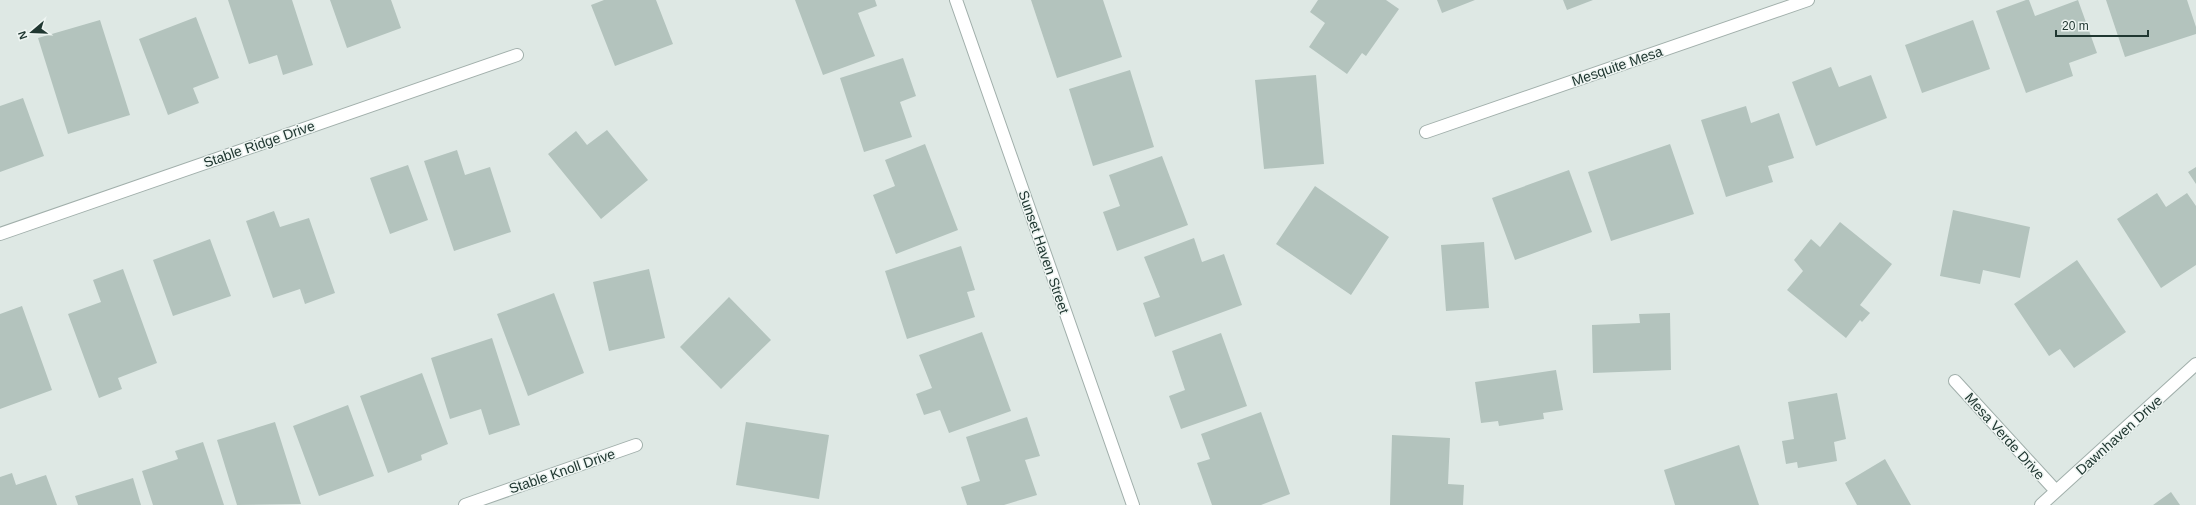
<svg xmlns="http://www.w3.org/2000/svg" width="2196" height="505" font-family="Arial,sans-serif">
	<rect width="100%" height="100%" fill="#dee8e4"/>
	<!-- building -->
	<path fill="#b3c3bd" d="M 228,0 L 292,0 L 313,65 L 283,75 L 277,55 L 249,64 Z
		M 330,0 L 391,0 L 401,28 L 347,48 Z
		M 604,0 L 656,0 L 673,44 L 615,66 L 591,5 Z
		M 795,0 L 875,0 L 877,6 L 858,13 L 875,56 L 823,75 Z
		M 1031,0 L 1103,0 L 1122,57 L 1057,78 Z
		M 1318,0 L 1386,0 L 1399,9 L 1366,56 L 1362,53 L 1347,74 L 1309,47 L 1325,23 L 1310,12 Z
		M 1437,0 L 1475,0 L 1442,13 Z
		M 1563,0 L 1593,0 L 1567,10 Z
		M 2026,0 L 2029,0 L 2035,16 L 2078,0 L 2097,53 L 2069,63 L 2073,76 L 2026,93 L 1996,11 Z
		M 2106,0 L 2187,0 L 2196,27 L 2196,34 L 2125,57 Z
		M 196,17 L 219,78 L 193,88 L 199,103 L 168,115 L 139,39 Z
		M 100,20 L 130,115 L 68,134 L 38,38 Z
		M 1973,20 L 1990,69 L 1922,93 L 1905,45 Z
		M 903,58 L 916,96 L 900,102 L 912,137 L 864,152 L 840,78 Z
		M 1831,67 L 1839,87 L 1871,75 L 1887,118 L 1816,146 L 1792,82 Z
		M 1130,70 L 1154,147 L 1093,166 L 1069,89 Z
		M 1316,75 L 1324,164 L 1264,169 L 1255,80 Z
		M 23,98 L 44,156 L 0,172 L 0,106 Z
		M 1746,106 L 1751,123 L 1779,113 L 1794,158 L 1768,166 L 1773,182 L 1726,197 L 1701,120 Z
		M 607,130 L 648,180 L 601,219 L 548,154 L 576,131 L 587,145 Z
		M 925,144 L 958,230 L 896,254 L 873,195 L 895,186 L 885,160 Z
		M 1670,144 L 1694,214 L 1611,241 L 1588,172 Z
		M 457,150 L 465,175 L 490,167 L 511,232 L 454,251 L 424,161 Z
		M 1162,156 L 1188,225 L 1117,251 L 1103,212 L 1120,206 L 1109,175 Z
		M 408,165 L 428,220 L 390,234 L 370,178 Z
		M 2196,167 L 2196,184 L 2188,172 Z
		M 1569,170 L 1592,232 L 1515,260 L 1492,198 Z
		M 1315,186 L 1389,237 L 1351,295 L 1276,244 Z
		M 2157,193 L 2166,207 L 2187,193 L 2196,206 L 2196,265 L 2161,288 L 2117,219 Z
		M 1953,210 L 2030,227 L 2020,278 L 1983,270 L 1980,284 L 1940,276 Z
		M 274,211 L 280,227 L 309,218 L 335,293 L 305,304 L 300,289 L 273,298 L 246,221 Z
		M 1840,222 L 1892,264 L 1860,305 L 1870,313 L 1862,322 L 1860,320 L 1846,338 L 1787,290 L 1803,271 L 1794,260 L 1811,239 L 1820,247 Z
		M 1194,238 L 1202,262 L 1224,254 L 1242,305 L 1155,337 L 1143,303 L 1160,297 L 1144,257 Z
		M 210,239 L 231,296 L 173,316 L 153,260 Z
		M 1484,242 L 1489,308 L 1446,311 L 1441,245 Z
		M 961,246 L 975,290 L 967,292 L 975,317 L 907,339 L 885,271 Z
		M 2077,260 L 2126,332 L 2074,368 L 2060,349 L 2049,356 L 2014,304 Z
		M 123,269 L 157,363 L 118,378 L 122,389 L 99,398 L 68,314 L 101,302 L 93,280 Z
		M 649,269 L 665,338 L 609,351 L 593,282 Z
		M 554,293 L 584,373 L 528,396 L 497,314 Z
		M 729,297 L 771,340 L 721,389 L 680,347 Z
		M 22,306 L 52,390 L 0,409 L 0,314 Z
		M 1670,313 L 1671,370 L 1593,373 L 1592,325 L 1640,323 L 1639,314 Z
		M 982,332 L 1011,411 L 949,433 L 940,410 L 924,415 L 916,394 L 932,388 L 919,355 Z
		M 1221,333 L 1247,406 L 1181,429 L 1169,396 L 1185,390 L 1172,351 Z
		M 492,338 L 520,425 L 489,435 L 481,409 L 450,419 L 431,358 Z
		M 1556,370 L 1563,410 L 1543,413 L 1544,419 L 1499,426 L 1498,421 L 1481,423 L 1475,382 Z
		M 422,373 L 448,444 L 421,455 L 422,460 L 388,473 L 360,396 Z
		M 1837,393 L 1846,439 L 1834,442 L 1837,461 L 1798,468 L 1797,462 L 1786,464 L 1782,441 L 1794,439 L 1788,402 Z
		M 348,405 L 374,476 L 319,496 L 293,426 Z
		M 1261,412 L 1290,494 L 1261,505 L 1212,505 L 1197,463 L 1210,459 L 1201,434 Z
		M 1027,417 L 1040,456 L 1025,460 L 1037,495 L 1004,505 L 967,505 L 961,487 L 980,481 L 966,437 Z
		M 275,422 L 301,504 L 237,505 L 217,440 Z
		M 746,422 L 829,435 L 819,499 L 736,485 Z
		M 1392,435 L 1450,438 L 1448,484 L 1464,485 L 1463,505 L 1390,505 Z
		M 203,442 L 224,505 L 153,505 L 142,471 L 178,459 L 175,451 Z
		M 1739,445 L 1759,505 L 1675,505 L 1664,470 Z
		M 1885,459 L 1911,505 L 1857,505 L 1845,483 Z
		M 12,473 L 16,485 L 46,475 L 57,505 L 0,505 L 0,477 Z
		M 133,478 L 141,505 L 78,505 L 75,496 Z
		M 2171,492 L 2180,505 L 2153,505 Z"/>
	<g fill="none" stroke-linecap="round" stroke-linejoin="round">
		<!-- street casing -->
		<g stroke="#a1afab" stroke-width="14">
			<path id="street" d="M 956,0 L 1133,505
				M 1426,132 L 1808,0
				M 0,234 L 517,55
				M 1955,381 L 2056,491
				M 465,505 L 636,445
				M 2041,505 L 2196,364"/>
		</g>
		<!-- street -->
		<use href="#street" stroke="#fff" stroke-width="12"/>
	</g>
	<g text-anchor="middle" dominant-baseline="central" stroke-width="3" stroke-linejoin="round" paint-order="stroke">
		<!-- street labels -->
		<g font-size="14" fill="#203731" stroke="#eef5f2">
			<text transform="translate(1617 66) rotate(-19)">Mesquite Mesa</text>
			<text transform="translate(259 144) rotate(-19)">Stable Ridge Drive</text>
			<text transform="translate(1044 252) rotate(71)">Sunset Haven Street</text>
			<text transform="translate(2119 435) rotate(-42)">Dawnhaven Drive</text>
			<text transform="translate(2005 436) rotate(48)">Mesa Verde Drive</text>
			<text transform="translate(562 471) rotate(-19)">Stable Knoll Drive</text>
		</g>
	</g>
	<!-- north arrow -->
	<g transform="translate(32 32) rotate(251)" stroke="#eef5f2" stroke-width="3" paint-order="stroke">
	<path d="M0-3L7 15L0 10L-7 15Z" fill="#203731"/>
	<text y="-6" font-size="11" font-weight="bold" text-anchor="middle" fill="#203731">N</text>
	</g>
	<!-- scale -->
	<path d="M2056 30v6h92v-6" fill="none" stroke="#203731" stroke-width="2"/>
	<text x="2062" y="30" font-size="12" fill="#203731" stroke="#eef5f2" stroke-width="3" paint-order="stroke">20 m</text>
</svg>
